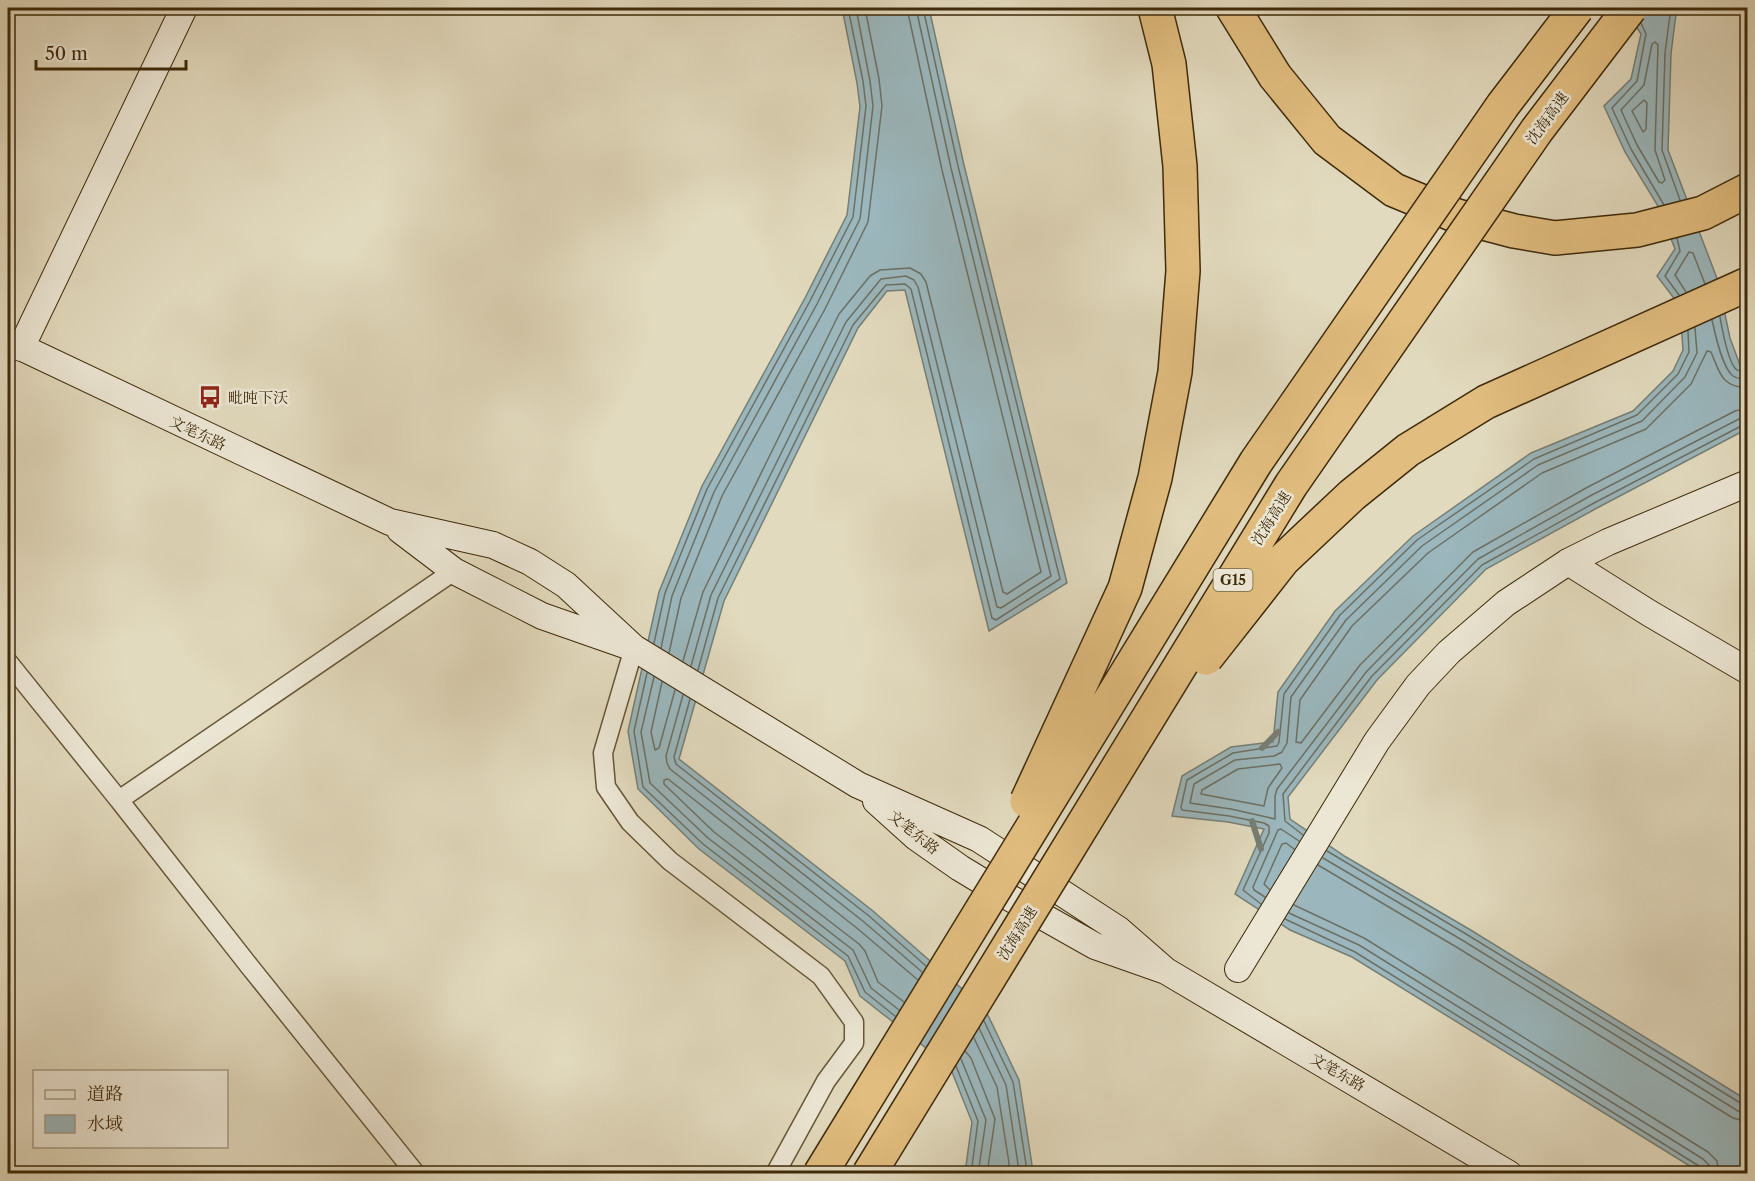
<svg xmlns="http://www.w3.org/2000/svg" width="1755" height="1181" font-family="'Libre Caslon Text','Noto Serif SC',serif">
	<rect width="100%" height="100%" fill="#e2dabe"/>
	<filter id="stains"><feTurbulence type="fractalNoise" baseFrequency=".00333" numOctaves="4"/><feColorMatrix values="0 0 0 0 .2 0 0 0 0 .09 0 0 0 0 .02 0 0 0 .5 -.17"/></filter>
	<radialGradient id="worn" r=".72"><stop offset=".6" stop-color="#630" stop-opacity="0"/><stop offset="1" stop-color="#630" stop-opacity=".3"/></radialGradient>
	<!-- water -->
	<path fill="#9bb7bd" stroke="#767f75" stroke-width="1.5" d="M 842,8 L 929,8 L 964,165 L 1067,583 L 989,631 L 905,290 L 887,291 L 858,328 L 724,601 L 679,759 L 873,911 L 985,1009 L 1019,1080 L 1032,1165 L 1029,1173 L 965,1173 L 972,1122 L 950,1067 L 860,996 L 845,961 L 699,849 L 638,789 L 628,731 L 659,592 L 702,486 L 805,298 L 847,215 L 860,107 L 857,83 Z
		M 1624,8 L 1673,8 L 1676,14 L 1671,54 L 1668,150 L 1718,281 L 1730,338 L 1740,365 L 1747,366 L 1747,429 L 1597,508 L 1486,569 L 1377,680 L 1288,797 L 1290,819 L 1346,857 L 1469,929 L 1747,1100 L 1747,1173 L 1701,1173 L 1352,957 L 1290,930 L 1235,894 L 1264,829 L 1228,822 L 1172,816 L 1182,776 L 1231,747 L 1273,742 L 1278,692 L 1335,611 L 1413,536 L 1531,453 L 1633,411 L 1673,371 L 1683,350 L 1680,306 L 1657,276 L 1675,249 L 1658,206 L 1625,152 L 1604,106 L 1631,79 L 1641,34 Z"/>
	<g fill="none" stroke-linecap="round" stroke-linejoin="round">
		<!-- shore -->
		<path stroke="#6c7064" stroke-width="1.5" d="M 1668,8 L 1670,15 L 1665,53 L 1662,150 L 1680,200
			M 1641,23 L 1646,34 L 1637,81 L 1612,108 L 1631,149 L 1664,205
			M 1655,42 L 1658,45 L 1655,150 L 1665,180 L 1662,183 L 1659,182 L 1637,145 L 1621,110 L 1644,85 L 1652,44 Z
			M 1644,100 L 1647,103 L 1646,129 L 1643,132 L 1632,111 Z
			M 1677,238 L 1680,251 L 1665,276 L 1679,295
			M 1686,292 L 1675,275 L 1689,252 L 1693,253 L 1705,284
			M 1720,317 C 1722,328 1728,364 1737,370 C 1740,372 1745,371 1748,372
			M 1712,320 C 1715,333 1722,368 1733,376 C 1737,379 1743,379 1748,379
			M 1695,328 L 1697,353 L 1685,377 L 1642,421 L 1538,465 L 1422,546 L 1346,620 L 1291,697 L 1287,743 L 1282,752 L 1274,756 L 1235,760 L 1194,784 L 1190,803 L 1231,809 L 1275,819 L 1275,796 L 1277,789 L 1367,671 L 1478,559 L 1590,496 L 1739,419 L 1748,417
			M 1748,388 C 1721,387 1720,373 1711,352 L 1707,351 L 1691,384 L 1646,429 L 1542,473 L 1428,553 L 1352,626 L 1300,700 L 1296,742 L 1301,743 L 1360,665 L 1473,552 L 1586,488 L 1735,411 L 1748,408
			M 654,643 L 665,593 L 707,489 L 810,301 L 853,217 L 866,106 L 863,81 L 848,8
			M 661,648 L 672,596 L 714,492 L 817,304 L 860,219 L 873,106 L 870,81 L 856,8
			M 669,653 L 681,598 L 722,496 L 825,309 L 868,222 L 882,106 L 879,79 L 865,8
			M 683,661 L 703,592 L 839,314 L 870,276 L 880,270 L 910,268 L 921,274 L 926,282 L 1003,592 L 1007,594 L 1041,572 L 942,170 L 907,8
			M 691,666 L 711,595 L 846,322 L 881,279 L 906,276 L 914,280 L 918,287 L 997,607 L 1001,608 L 1051,576 L 951,168 L 916,8
			M 698,670 L 718,598 L 853,325 L 886,285 L 905,284 L 911,289 L 992,618 L 996,620 L 1060,579 L 958,166 L 923,8
			M 647,673 L 634,731 L 643,787 L 703,844 L 848,956 L 865,992 L 895,1016
			M 654,677 L 641,732 L 650,783 L 708,838 L 853,950 L 871,988 L 899,1010
			M 662,682 L 651,732 L 655,750 L 659,748 L 675,690
			M 683,695 L 666,756 L 667,763 L 670,769 L 864,922 L 922,972
			M 690,699 L 674,757 L 676,764 L 869,916 L 926,966
			M 1280,764 L 1282,768 L 1268,788 L 1264,806 L 1201,794 L 1202,790 L 1238,769 Z
			M 1303,835 L 1285,821 L 1283,794 L 1372,676 L 1482,565 L 1594,503 L 1743,425 L 1748,425
			M 1327,851 L 1466,934 L 1742,1104 L 1748,1105
			M 1323,858 L 1462,940 L 1738,1111 L 1748,1113
			M 1318,865 L 1458,948 L 1733,1118 L 1748,1122
			M 1270,890 L 1264,884 L 1282,844 L 1286,843 L 1294,849
			M 1265,897 L 1254,890 L 1253,887 L 1278,830 L 1281,829 L 1299,841
			M 1261,904 L 1243,890 L 1269,833 L 1269,826 L 1264,823 L 1229,816 L 1182,810 L 1181,807 L 1187,780 L 1233,753 L 1277,746 L 1279,742 L 1284,694 L 1340,615 L 1417,540 L 1534,459 L 1637,415 L 1678,374 L 1689,352 L 1688,331
			M 1294,905 L 1364,938 L 1708,1152 L 1717,1161 L 1719,1174
			M 1289,913 L 1359,945 L 1703,1159 L 1709,1165 L 1710,1174
			M 1285,919 L 1355,952 L 1699,1166 L 1703,1174
			M 904,1002 L 878,982 L 865,951 L 859,944 L 714,832 L 664,784 L 664,780 L 668,779 L 858,929 L 918,980
			M 984,1021 L 1013,1082 L 1026,1164 L 1024,1174
			M 979,1028 L 1006,1085 L 1018,1164 L 1017,1174
			M 974,1038 L 997,1087 L 1009,1163 L 1008,1174
			M 965,1051 L 971,1058 L 995,1119 L 987,1174
			M 961,1059 L 986,1120 L 978,1174
			M 956,1066 L 978,1121 L 971,1174"/>
		<!-- stream -->
		<path stroke="#767f75" stroke-width="6" d="M 1262,748 L 1278,732
			M 1252,821 L 1261,849"/>
		<!-- street casing -->
		<g stroke="#675637" stroke-width="21">
			<path id="street" d="M 634,648 L 603,753 L 606,787 L 630,822 L 670,861 L 821,976 L 854,1022 L 854,1043 L 826,1081 L 775,1174
				M 8,662 L 119,800
				M 416,1174 L 250,967 L 119,800 L 454,571"/>
		</g>
		<!-- secondary casing -->
		<g stroke="#3e2a0a" stroke-width="28">
			<path id="secondary" d="M 8,341 L 390,522 L 493,545 L 530,562 L 566,585 L 634,648 L 858,785 L 979,839 L 1119,930 L 1166,971
				M 21,348 L 184,8
				M 400,530 L 454,571 L 542,616 L 625,645
				M 1568,562 L 1649,613 L 1748,671
				M 876,801 L 916,837 L 960,868 L 1003,894 L 1095,946 L 1166,971 L 1509,1174
				M 1238,969 L 1377,741 L 1418,685 L 1449,652 L 1506,603 L 1568,562 L 1608,542 L 1748,483"/>
		</g>
		<!-- highway casing -->
		<g stroke="#3e2a0a" stroke-width="36">
			<path id="highway" d="M 1233,8 L 1275,76 L 1327,140 L 1394,190 L 1457,216 L 1514,231 L 1555,238 L 1637,230 L 1703,213 L 1748,190"/>
		</g>
		<!-- street -->
		<use href="#street" stroke="#ece7d5" stroke-width="18"/>
		<!-- secondary -->
		<use href="#secondary" stroke="#ece7d5" stroke-width="26"/>
		<!-- highway -->
		<use href="#highway" stroke="#e1bd7f" stroke-width="33"/>
		<!-- highway-bridge casing -->
		<g stroke="#3e2a0a" stroke-width="36" stroke-linecap="butt">
			<path id="highway-bridge" d="M 1206,658 L 1283,560 L 1352,495 L 1408,450 L 1486,402 L 1748,284
				M 1027,801 L 1125,588 L 1155,478 L 1175,372 L 1183,271 L 1180,166 L 1169,64 L 1155,8
				M 820,1174 L 1256,462 L 1503,105 L 1577,8
				M 869,1174 L 1291,485 L 1537,130 L 1630,8"/>
		</g>
		<!-- highway-bridge -->
		<use href="#highway-bridge" stroke="#e1bd7f" stroke-width="33"/>
	</g>
	<!-- icons -->
	<defs>
		<g id="bus-bare" transform="scale(1.8)"><path d="M-5-6H5V4H4V6H2V4H-2V6H-4V4H-5ZM-3.5-4V0h7V-4ZM-3.5 1.2v1.5H-2V1.2ZM2 1.2v1.5H3.5V1.2Z" fill="#8f2418" stroke="#ece7d5" stroke-width="2.5" paint-order="stroke"/></g>
	</defs>
	<g fill-rule="evenodd">
		<use href="#bus-bare" x="210" y="397"/>
	</g>
	<g text-anchor="middle" dominant-baseline="central" stroke-width="5" stroke-linejoin="round" paint-order="stroke">
		<!-- shield labels -->
		<rect fill="#ece7d5" stroke="#726347" stroke-width="1.5" x="1213.5" y="569" width="39" height="22" rx="4.5"/>
		<g font-size="14" font-weight="bold" fill="#3e2a0a">
			<text x="1233" y="580">G15</text>
		</g>
		<!-- street labels -->
		<g font-size="15" fill="#3e2a0a" stroke="#ece7d5">
			<text transform="translate(1547 118) rotate(-54)">沈海高速</text>
			<text transform="translate(198 433) rotate(25)">文笔东路</text>
			<text transform="translate(1271 518) rotate(-58)">沈海高速</text>
			<text transform="translate(914 832) rotate(39)">文笔东路</text>
			<text transform="translate(1017 933) rotate(-58)">沈海高速</text>
			<text transform="translate(1338 1072) rotate(30)">文笔东路</text>
		</g>
		<!-- poi labels -->
		<g font-size="15" fill="#3e2a0a" stroke="#ece7d5" text-anchor="start">
			<text x="228" y="397">毗旽下沃</text>
		</g>
	</g>
	<!-- margin -->
	<rect width="1755" height="1181" fill="none" stroke="#e2dabe" stroke-width="30"/>
	<rect x="9" y="9" width="1737" height="1163" fill="none" stroke="#3e2a0a" stroke-width="3"/>
	<rect x="15" y="15" width="1725" height="1151" fill="none" stroke="#3e2a0a" stroke-width="1.5"/>
	<!-- legend -->
	<rect x="33" y="1070" width="195" height="78" fill="#ece7d5" stroke="#a69b84" stroke-width="1.5"/>
	<rect x="45" y="1090" width="30" height="9" fill="#ece7d5" stroke="#a69b84" stroke-width="1.5"/>
	<text x="87" y="1100" font-size="18" fill="#3e2a0a">道路</text>
	<rect x="45" y="1115" width="30" height="18" fill="#9bb7bd" stroke="#a69b84" stroke-width="1.5"/>
	<text x="87" y="1130" font-size="18" fill="#3e2a0a">水域</text>
	<!-- scale -->
	<path d="M36 60v9h150v-9" fill="none" stroke="#3e2a0a" stroke-width="3"/>
	<text x="45" y="60" font-size="18" fill="#3e2a0a" stroke="#ece7d5" stroke-width="4.5" paint-order="stroke">50 m</text>
	<rect width="100%" height="100%" filter="url(#stains)"/>
	<rect width="100%" height="100%" fill="url(#worn)"/>
</svg>
